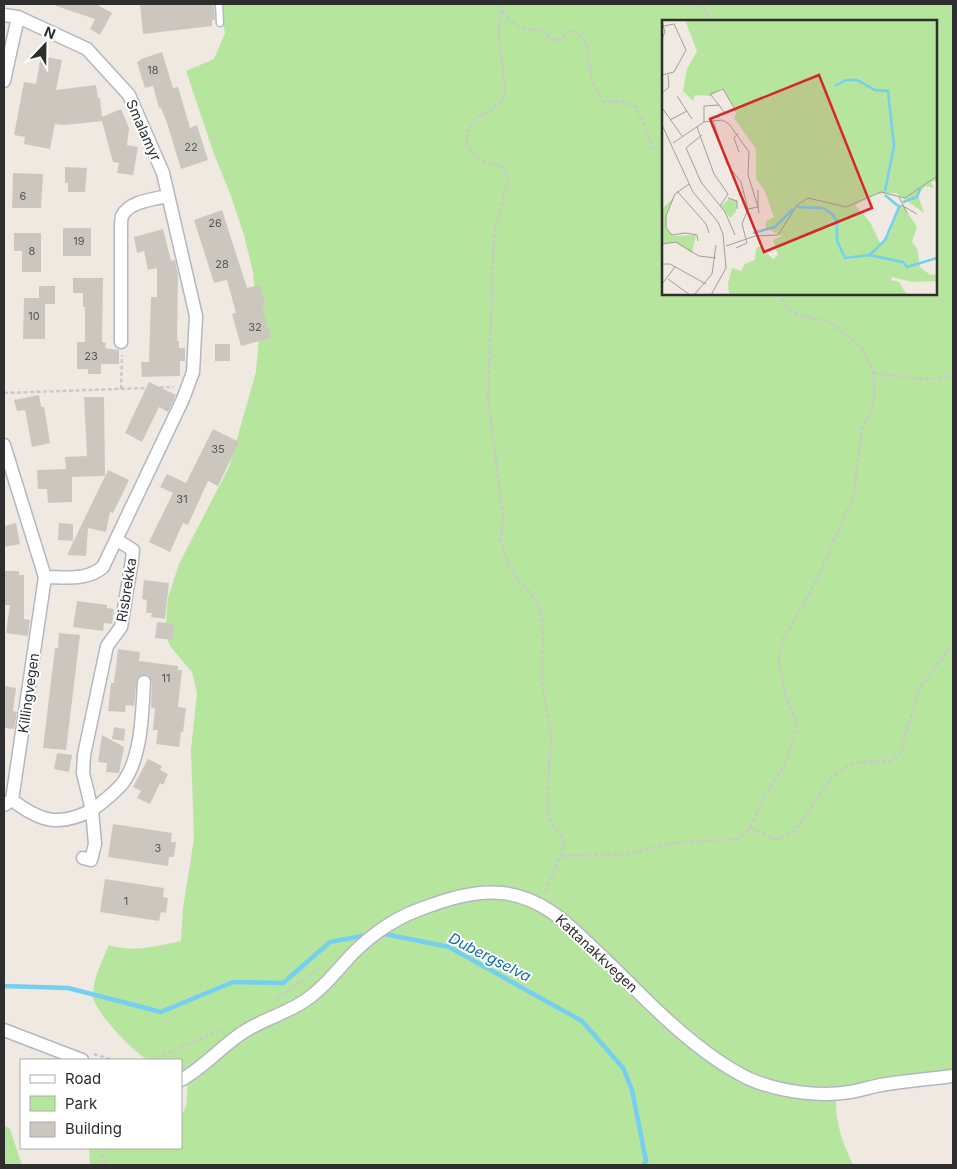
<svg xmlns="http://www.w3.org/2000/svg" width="957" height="1169" font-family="Inter,sans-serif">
	<rect width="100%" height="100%" fill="#efe9e1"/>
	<!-- green -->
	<path fill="#b6e59e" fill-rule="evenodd" d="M 219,4 L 953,4 L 953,1070 C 914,1074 871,1074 836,1095 C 835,1123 842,1141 853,1165 L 90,1165 L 89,1148 L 181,1148 L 181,1117 L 186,1106 L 188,1081 L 181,1078 L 181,1060 C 173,1060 153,1063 147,1059 C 133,1052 94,1011 93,996 C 93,978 102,961 109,945 C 132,953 158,946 181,941 L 183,908 L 194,839 L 191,750 L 197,693 L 192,672 L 170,646 L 165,633 L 168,598 L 179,564 L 229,467 L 256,372 L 259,338 L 253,272 L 244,235 L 231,196 L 214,154 L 186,71 L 214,59 L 225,33 ZM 663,21 L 936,21 L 936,294 L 663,294 Z
		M 4,1125 L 10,1129 L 22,1165 L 4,1165 Z"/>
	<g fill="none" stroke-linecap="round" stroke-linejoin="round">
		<!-- stream -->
		<path stroke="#75cff0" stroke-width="4.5" d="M 380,933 L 449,947 L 582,1021 L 623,1068 L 632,1090 L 646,1161 L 644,1165
			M 4,986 L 68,988 L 161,1012 L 233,982 L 283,983 L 330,942 L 367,935"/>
	</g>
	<!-- building -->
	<path fill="#cbc7bf" d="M 57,4 L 96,4 L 112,13 L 100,35 L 90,29 L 95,19 L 56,6 Z
		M 140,4 L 214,4 L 215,20 L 212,20 L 212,26 L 143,34 Z
		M 162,52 L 173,88 L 178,87 L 190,128 L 197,125 L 208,160 L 181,169 L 167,123 L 161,108 L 159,108 L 153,86 L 145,88 L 137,62 L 141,60 L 141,59 Z
		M 41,56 L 62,60 L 56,90 L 96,85 L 98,98 L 100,98 L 102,117 L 121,109 L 129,128 L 127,145 L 138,147 L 133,175 L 117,173 L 119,163 L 113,162 L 102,121 L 65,125 L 55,124 L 50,149 L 24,144 L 25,137 L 14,135 L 24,82 L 36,84 Z
		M 65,167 L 87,168 L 85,192 L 68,192 L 68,183 L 65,183 Z
		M 13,173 L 43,174 L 41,208 L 12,208 Z
		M 222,210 L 247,288 L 260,285 L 266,306 L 262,307 L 271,338 L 241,346 L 232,314 L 236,313 L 227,280 L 214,283 L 194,220 Z
		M 63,228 L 91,228 L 91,256 L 63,256 Z
		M 163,229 L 171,261 L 175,260 L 178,276 L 177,341 L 179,341 L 179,348 L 185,348 L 185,361 L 180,361 L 180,376 L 142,377 L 141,362 L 149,362 L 151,297 L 157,297 L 157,268 L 148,270 L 144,251 L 137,253 L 134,237 Z
		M 14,233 L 41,233 L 41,272 L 22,272 L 22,251 L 14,251 Z
		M 73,278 L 103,278 L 102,342 L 106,343 L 105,348 L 119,350 L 119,364 L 101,364 L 101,374 L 88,374 L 88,369 L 77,369 L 77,342 L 85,342 L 85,307 L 83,307 L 83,293 L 73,293 Z
		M 39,286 L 55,286 L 55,304 L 45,304 L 45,339 L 23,339 L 24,298 L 39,298 Z
		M 215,344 L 230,344 L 230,361 L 215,361 Z
		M 149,382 L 176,395 L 168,412 L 159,407 L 142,442 L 125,433 Z
		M 39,395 L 41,407 L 44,407 L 50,443 L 32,447 L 25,410 L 17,411 L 14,400 Z
		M 84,397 L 104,397 L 105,476 L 72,477 L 72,502 L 48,503 L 47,489 L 38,489 L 37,470 L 66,469 L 65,457 L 87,456 Z
		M 213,429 L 239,442 L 218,486 L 208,481 L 188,525 L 183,523 L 170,552 L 149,542 L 173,493 L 160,487 L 167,474 L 186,483 Z
		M 108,470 L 129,480 L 113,513 L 110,512 L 106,532 L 88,528 L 86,556 L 67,555 Z
		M 16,523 L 20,544 L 4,547 L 4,526 Z
		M 59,523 L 73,524 L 73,541 L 58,540 Z
		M 4,571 L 19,571 L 19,575 L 24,575 L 24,619 L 30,620 L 28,636 L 6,633 L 10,605 L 4,605 Z
		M 144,580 L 169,583 L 165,619 L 151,617 L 152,613 L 146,613 L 147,600 L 142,599 Z
		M 77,601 L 107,605 L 107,608 L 114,609 L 112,624 L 104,623 L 103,631 L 73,627 Z
		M 157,622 L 174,624 L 172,640 L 155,638 Z
		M 59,633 L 80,635 L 66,750 L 43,748 L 55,648 L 58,648 Z
		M 118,649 L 140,652 L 139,661 L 178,666 L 178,670 L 182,670 L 178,707 L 186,708 L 183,732 L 181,732 L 179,747 L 156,744 L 158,730 L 153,730 L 155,708 L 151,708 L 152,682 L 148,675 L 141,675 L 137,678 L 134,706 L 126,705 L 125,712 L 108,711 L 111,683 L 114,683 Z
		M 4,686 L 16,688 L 13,711 L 17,712 L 14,729 L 4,728 Z
		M 114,727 L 125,729 L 124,741 L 112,739 Z
		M 102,735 L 124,747 L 119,773 L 106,772 L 107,763 L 98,762 Z
		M 57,753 L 72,755 L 69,772 L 54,769 Z
		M 148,759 L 162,766 L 160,770 L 168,774 L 163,785 L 160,783 L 150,804 L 137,798 L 141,791 L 133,787 Z
		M 113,824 L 172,833 L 171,842 L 176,842 L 174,857 L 169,857 L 168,866 L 108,857 Z
		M 105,879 L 164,888 L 163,897 L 168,898 L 166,913 L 161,912 L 159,921 L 100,912 Z"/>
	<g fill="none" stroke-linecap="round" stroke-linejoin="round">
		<!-- service casing -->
		<g stroke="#b4b7c1" stroke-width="9">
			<path id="service" d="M 219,4 L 220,23"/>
		</g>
		<!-- minor casing -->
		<g stroke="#b4b7c1" stroke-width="15">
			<path id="minor" d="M 4,15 L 18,17 L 87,49 L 129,95 L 163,173 L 196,316 L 193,372 L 183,399 L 103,567 C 86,581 66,577 45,577
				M 4,81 L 18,17
				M 121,342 L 121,228 C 121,224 121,219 122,216 C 129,201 155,199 168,196
				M 4,445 L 45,577 L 12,800 L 4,805
				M 117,540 L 133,550 L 132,560 L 121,627 L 107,646 L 84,755 L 83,773 L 92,810 C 103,802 113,794 122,784 C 142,758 142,714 144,682
				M 12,800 C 41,822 59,827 92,810 L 95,844 L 91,860 L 83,858
				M 4,1030 L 82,1060
				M 181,1080 C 204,1067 221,1047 242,1033 C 264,1018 290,1013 310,997 C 324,987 334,974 345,962 C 364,940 391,920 418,910 C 444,900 474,890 502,893 C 541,897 566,922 593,948 C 634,986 670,1028 717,1060 C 729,1068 743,1077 757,1082 C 785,1092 820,1097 850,1092 C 861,1090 871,1087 881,1085 C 905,1081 929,1079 953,1076"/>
		</g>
		<!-- path -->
		<path stroke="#c9c9c9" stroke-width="2.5" stroke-dasharray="4 2.5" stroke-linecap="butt" d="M 502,4 L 498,32 L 505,85 L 504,99 L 491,110 L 478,117 L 467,131 L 467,145 L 474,155 L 483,161 L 502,166 L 508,178 L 494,234 L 488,399 L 503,517 L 501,539 L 506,558 L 515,576 L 533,596 L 541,612 L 543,636 L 542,683 L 551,733 L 547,808 L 551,823 L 563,839 L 564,845 L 545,894
			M 699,4 L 706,12 L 709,21
			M 502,12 C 516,26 520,31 540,30 L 553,40 L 560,40 L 570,31 L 578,32 L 586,43 L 592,81 L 603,101 L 623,102 L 635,106 L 644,124 L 653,148 L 663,156
			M 873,373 C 896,375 932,384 953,375
			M 121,389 L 122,355
			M 4,393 L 174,387
			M 750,828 L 776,839 L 794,832 L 833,776 L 852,763 L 871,761 L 889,762 L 900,754 L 919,689 L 953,643
			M 561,856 L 627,854 L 672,843 L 738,839 L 750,828 L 763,800 L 785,763 L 794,739 L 796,720 L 786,697 L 778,661 L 782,641 L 815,584 L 853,498 L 862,429 L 872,409 L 875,395 L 873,373 L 862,347 L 828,321 L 805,317 L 788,310 L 778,294
			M 276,999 L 320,968
			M 94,1054 L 113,1060
			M 151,1060 L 223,1029
			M 100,1148 L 105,1165"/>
		<!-- service -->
		<use href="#service" stroke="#fff" stroke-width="6"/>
		<!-- minor -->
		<use href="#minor" stroke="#fff" stroke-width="12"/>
	</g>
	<g text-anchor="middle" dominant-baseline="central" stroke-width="4" stroke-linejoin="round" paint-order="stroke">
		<!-- number labels -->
		<g font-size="11" fill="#555452">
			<text x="153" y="70">18</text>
			<text x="191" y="147">22</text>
			<text x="23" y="196">6</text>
			<text x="215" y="223">26</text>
			<text x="79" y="241">19</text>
			<text x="32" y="251">8</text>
			<text x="222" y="264">28</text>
			<text x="34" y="316">10</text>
			<text x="255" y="327">32</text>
			<text x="91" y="356">23</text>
			<text x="218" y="449">35</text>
			<text x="182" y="499">31</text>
			<text x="166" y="678">11</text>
			<text x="158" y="848">3</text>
			<text x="126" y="901">1</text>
		</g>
		<!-- street labels -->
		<g font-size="14" fill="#2e2e2e" stroke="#fff">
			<text transform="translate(144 130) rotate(66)">Smalamyr</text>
			<text transform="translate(126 590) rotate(-81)">Risbrekka</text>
			<text transform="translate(28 693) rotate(-82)">Killingvegen</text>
			<text transform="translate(597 953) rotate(43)">Kattanakkvegen</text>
		</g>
		<!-- water labels -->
		<g font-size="15" font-style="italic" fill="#0d6fa3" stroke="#fff">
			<text transform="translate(490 957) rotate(27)">Dubergselva</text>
		</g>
	</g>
	<!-- overview -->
	<g transform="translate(662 20)">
		<rect width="275" height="275" fill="#efe9e1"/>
		<path d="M 23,0 L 275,0 L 275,161 L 269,162 L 272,168 L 263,166 L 256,175 L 262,193 L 234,173 L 213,174 L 193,185 L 208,202 L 218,223 L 225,216 L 236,186 L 241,186 L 255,207 L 250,222 L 255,228 L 258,247 L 268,255 L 275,254 L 275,261 L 250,262 L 230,257 L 229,260 L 237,262 L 245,275 L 67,275 L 66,263 L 70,248 L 79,251 L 83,244 L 93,240 L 94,229 L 98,226 L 111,239 L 116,235 L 111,220 L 120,216 L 104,208 L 104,201 L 112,197 L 102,169 L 94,159 L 94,129 L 72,98 L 75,92 L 60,68 L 49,76 L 33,75 L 31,81 L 21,71 L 25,49 L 35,31 ZM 12,177 L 4,195 L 5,209 L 12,216 L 34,215 L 30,233 L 14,223 L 0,224 L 0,189 ZM 67,179 L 75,181 L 74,192 L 68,198 L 59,186 Z" fill="#b6e59e"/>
		<path fill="none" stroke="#75cff0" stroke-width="2.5" d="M 173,66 L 184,60 L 195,60 L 213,70 L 226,71 L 232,126 L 223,171M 223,175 L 236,186M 241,182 L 255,177 L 258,169M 135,187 L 161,188 L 170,194 L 175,201 L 175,221 L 183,238 L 207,235 L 212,231 L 223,220 L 238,185M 91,213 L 113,207 L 131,189M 207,235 L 241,242 L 245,247 L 275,238"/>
		<path fill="none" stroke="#a29e99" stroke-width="1" d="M 0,1 L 3,12 L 0,19M 0,55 L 12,52 L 24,30 L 12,4 L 2,6M 0,73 L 7,67 L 6,55M 15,76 L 30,99M 57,85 L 48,74 L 61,69 L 74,91M 1,89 L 20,116M 8,100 L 25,91M 51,100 L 65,144 L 79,162 L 86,189 L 80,204 L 85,223 L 74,228M 42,102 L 42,86 L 57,85 L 62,92M 0,105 L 31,172 L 56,202 L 61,214 L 64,248 L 49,275M 35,107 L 52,154 L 66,174 L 58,186M 76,113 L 72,118 L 77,132M 40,115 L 24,128 L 39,162 L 63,192 L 73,215M 11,123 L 42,102 L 60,100 L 67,104 L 87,132 L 86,155 L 96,187M 27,164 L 13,174 L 4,196 L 4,208 L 10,215 L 23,213 L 35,215 L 36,221M 96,170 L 96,187M 15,171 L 44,204 L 47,213M 237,177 L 245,193M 66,178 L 75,181 L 75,189M 239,185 L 255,194M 86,189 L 96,187 L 97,193M 0,224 L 14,222 L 37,236 L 54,238M 64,226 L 93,216 L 116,215 L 135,185 L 146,178 L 184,187 L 219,172 L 243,178 L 275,156M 0,244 L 8,244 L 44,264M 6,259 L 28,275M 0,264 L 13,247M 32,275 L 50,254 L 54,225"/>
		<path fill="#d62828" fill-opacity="0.15" stroke="#d62828" stroke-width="2.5" d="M 157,55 L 210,188 L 102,232 L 48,99 Z"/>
		<rect width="275" height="275" fill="none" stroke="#2e2e2e" stroke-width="2.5"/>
	</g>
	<!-- border -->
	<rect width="957" height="1169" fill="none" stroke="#2e2e2e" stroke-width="10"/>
	<!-- legend -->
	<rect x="20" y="1059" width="162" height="90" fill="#ffffff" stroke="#ababab"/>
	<rect x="30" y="1075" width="25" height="8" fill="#ffffff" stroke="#ababab"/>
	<text x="65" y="1084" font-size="15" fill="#2e2e2e">Road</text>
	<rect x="30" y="1096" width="25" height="15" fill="#b6e59e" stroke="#ababab"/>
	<text x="65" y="1109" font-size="15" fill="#2e2e2e">Park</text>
	<rect x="30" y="1122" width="25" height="15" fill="#cbc7bf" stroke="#ababab"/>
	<text x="65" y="1134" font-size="15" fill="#2e2e2e">Building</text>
	<!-- north arrow -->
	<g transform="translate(45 45) rotate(22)" stroke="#ffffff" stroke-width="4" paint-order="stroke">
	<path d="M0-4L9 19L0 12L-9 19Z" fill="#2e2e2e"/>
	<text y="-8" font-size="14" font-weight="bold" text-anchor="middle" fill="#2e2e2e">N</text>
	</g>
</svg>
